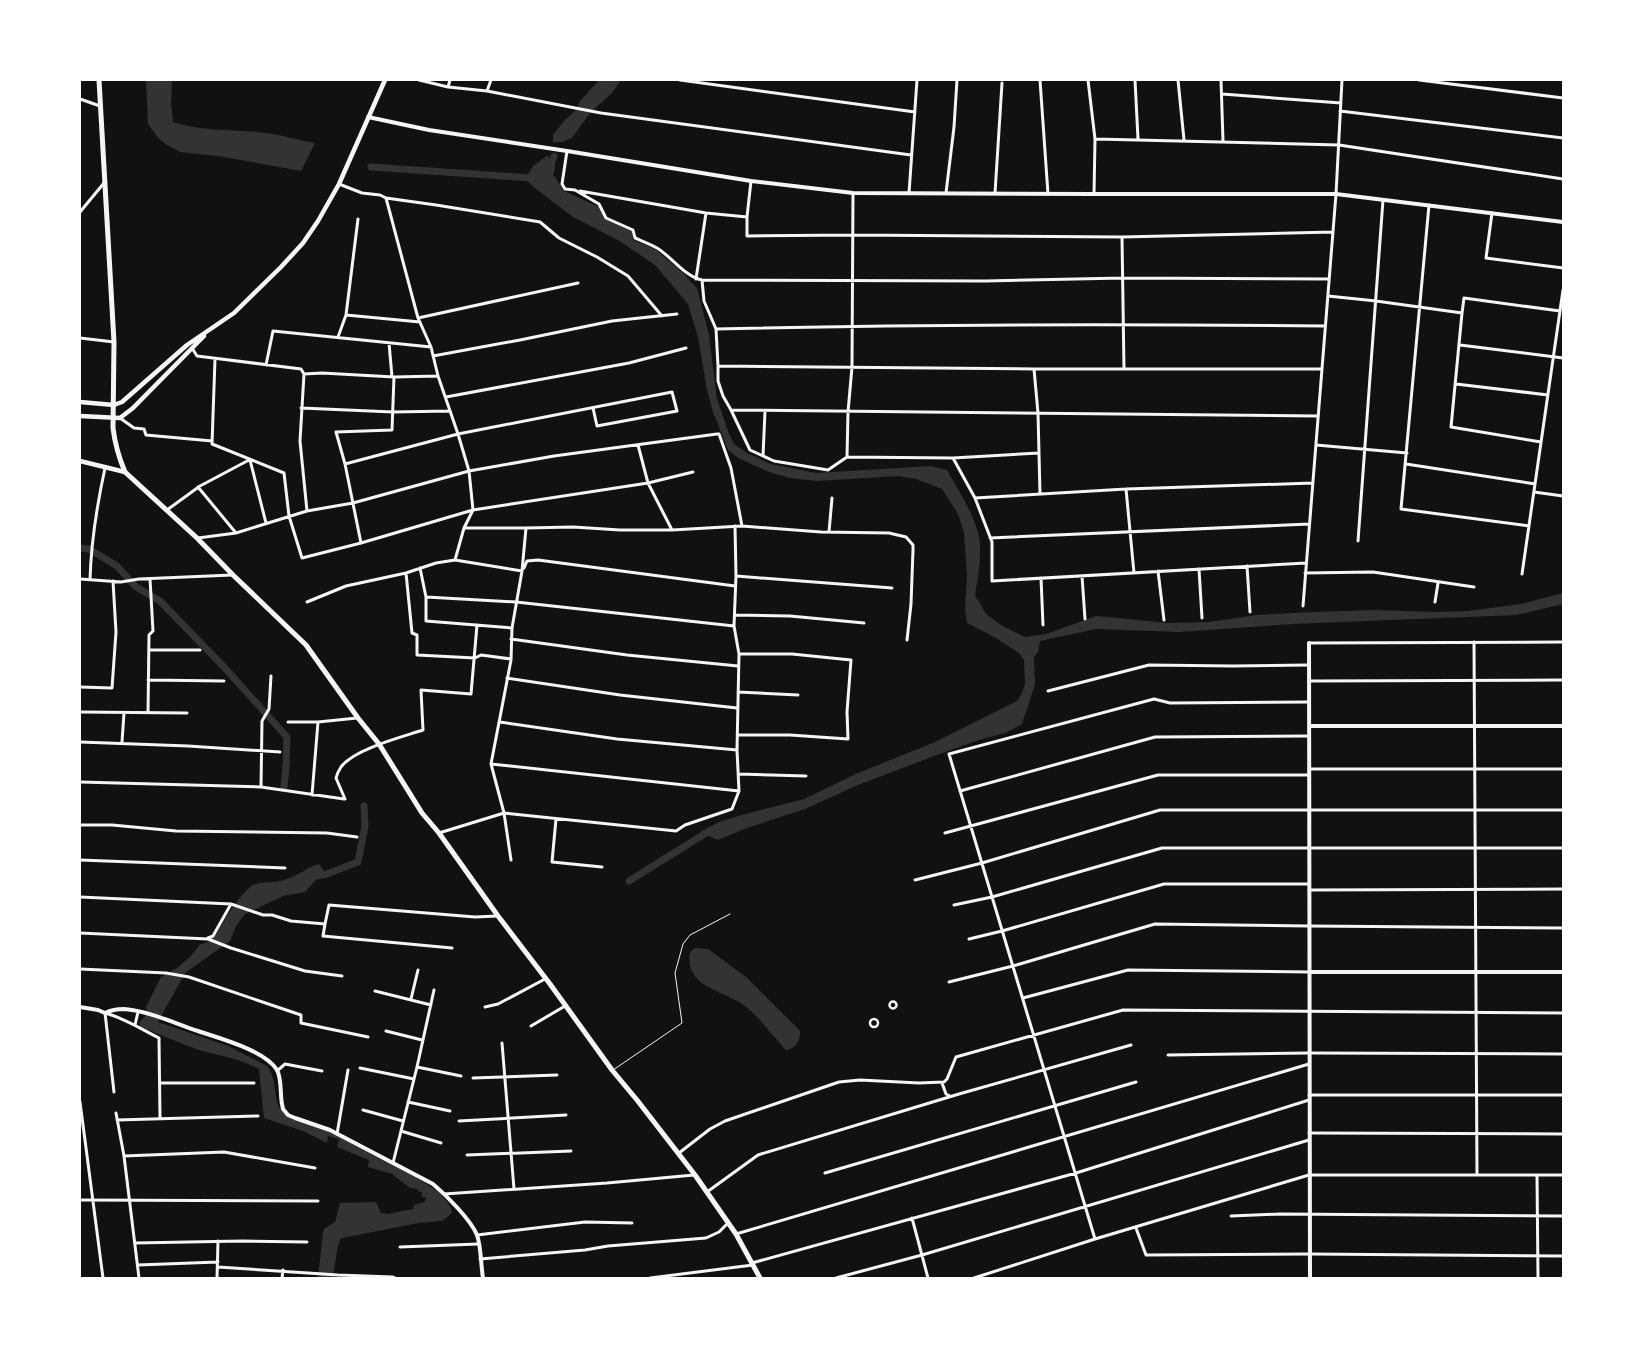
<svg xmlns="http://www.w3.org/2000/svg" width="1643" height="1358" font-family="'Libre Baskerville',serif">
	<rect width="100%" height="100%" fill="#111"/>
	<!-- water -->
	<path fill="#333" d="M 146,80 L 172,80 L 171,104 L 173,122 C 203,132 235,129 265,133 C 282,135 298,140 315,143 L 301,171 L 218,156 L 180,152 L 167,145 L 158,138 L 148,124 Z
		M 599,80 L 621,80 L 612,93 L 591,112 L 572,138 L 562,142 L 553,142 L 553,135 L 564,121 L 577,109 L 580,101 Z
		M 548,155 L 550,160 L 555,165 L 553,174 L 564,191 L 599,207 L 604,218 L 620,226 L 632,231 L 633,240 L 655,249 L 682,272 L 697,288 L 709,335 L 717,399 L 729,434 L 734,444 L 749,454 L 771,464 L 816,473 L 930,466 L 947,470 C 958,490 972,510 978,533 C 983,550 978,577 975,595 L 986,614 L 1001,625 L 1025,637 L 1046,634 L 1096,616 L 1169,623 L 1209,622 L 1257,615 L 1313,612 L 1375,610 L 1436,612 L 1468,611 L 1521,604 L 1563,593 L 1563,604 L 1516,615 L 1292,624 L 1179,632 L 1096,629 L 1040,641 L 1038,652 L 1034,657 L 1035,685 L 1022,724 L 1006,733 L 982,739 L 942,753 L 858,785 L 805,809 L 747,828 L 718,840 L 700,832 L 719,822 L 738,816 L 804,799 L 858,773 L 935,742 L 1017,701 L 1022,693 L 1025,684 L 1024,660 L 1019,653 L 996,638 L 967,623 L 965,609 L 967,576 L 964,532 L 958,514 L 942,489 L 916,479 L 898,476 L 817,481 L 790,478 L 769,472 L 738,458 L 728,450 L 713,412 L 707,390 L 698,337 L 688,304 L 655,265 L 618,240 L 573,217 L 536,189 L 525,179 L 533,166 Z
		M 319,864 L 324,871 L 305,892 L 283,896 L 245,914 L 236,926 L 230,941 L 185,973 L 158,1022 L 228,1046 L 267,1066 C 279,1080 271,1105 286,1115 C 295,1122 308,1123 318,1127 C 334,1133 348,1142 363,1150 C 386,1163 412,1173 434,1189 C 441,1194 451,1204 452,1213 L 442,1221 L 419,1223 L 347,1237 L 340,1239 L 337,1251 L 333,1278 L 318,1278 L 323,1232 L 324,1229 L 335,1222 L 340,1203 L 376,1202 L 381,1213 L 388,1214 L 413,1209 L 414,1205 L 425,1202 L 426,1197 L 422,1197 L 422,1192 L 418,1191 L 418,1189 L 410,1188 L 392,1174 L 368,1167 L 369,1160 L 337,1147 L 339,1139 L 328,1136 L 327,1143 L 303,1131 L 264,1118 L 259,1069 C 237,1057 218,1056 196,1049 C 177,1042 159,1034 141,1027 L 139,1023 L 147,1014 L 146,1007 L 161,977 L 177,968 L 191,956 L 200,944 C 215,943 219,929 226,918 C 232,908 241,895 250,887 C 259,880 273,884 284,880 C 296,877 306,868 319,864 Z
		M 695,948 L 708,949 L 746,977 L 800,1031 C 801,1040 795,1049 786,1050 C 773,1036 760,1018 746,1007 C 726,990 684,989 690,952 Z"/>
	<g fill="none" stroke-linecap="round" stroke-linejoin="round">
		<!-- canal -->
		<path stroke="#333" stroke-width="7" d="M 371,167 L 533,178
			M 551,170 L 551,165 L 554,156
			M 80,548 L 89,549 L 117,566 L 136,587 L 160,601 L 223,666 L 287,737 L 286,768 L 284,787
			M 312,877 L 327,874 L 358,862 L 365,826 L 364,806
			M 629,881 L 711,830"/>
		<!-- service -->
		<path stroke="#f5f5f5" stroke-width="1" d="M 613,1070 L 682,1023 L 675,973 L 683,944 L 690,935 L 730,914"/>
		<!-- pedestrian -->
		<path stroke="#f5f5f5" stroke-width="2.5" d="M889.5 1005a3.5 3.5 0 1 1 7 0a3.5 3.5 0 1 1-7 0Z
			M870 1023a4 4 0 1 1 8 0a4 4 0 1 1-8 0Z"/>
		<!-- minor -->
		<path stroke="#f5f5f5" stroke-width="3" d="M 419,80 L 448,87
			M 450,80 L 448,87 L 487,91 L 601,113 L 911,155
			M 680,80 L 915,112
			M 1040,80 L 1048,194
			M 1088,80 L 1095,139 L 1094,194
			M 1135,80 L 1138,139
			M 1178,80 L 1184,140
			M 1221,80 L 1223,141
			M 1419,80 L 1563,98
			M 487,91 L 491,80
			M 1222,94 L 1341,103
			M 80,99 L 100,106
			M 1340,111 L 1563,138
			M 1095,139 L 1339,145 L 1563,179
			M 567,151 L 562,184 L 565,189 L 575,190 L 599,204 L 606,218 L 633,230 L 635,238 C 642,241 650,244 657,248 C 672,257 684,276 702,280 L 986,281 L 1123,278 L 1329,279
			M 751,181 L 747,217 L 747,236 L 853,235 L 1122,237 L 1333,232
			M 339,184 L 362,193 L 380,195 L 386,198 L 418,318 L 431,347 L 438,376 L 458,434 L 469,471 L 473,510 L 464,528 L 455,560 L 522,571
			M 580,191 L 706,213 L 747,217
			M 909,193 L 917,80
			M 946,193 L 954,127 L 957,80
			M 995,193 L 1002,83
			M 386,198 L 436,205 L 540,222 L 559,238 L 597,257 L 628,276 L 662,316
			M 1429,205 L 1401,509 L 1529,526
			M 80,212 L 104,183
			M 1492,213 L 1486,258 L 1563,268
			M 1122,237 L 1124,369
			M 696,279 L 706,213
			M 702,280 L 704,301 L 716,329 L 718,366 L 718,381 L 723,396 L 731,410 L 750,450 L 774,461 L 828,470 L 847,457 L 953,458 L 975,498 L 992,542 L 992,581 L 1306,563
			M 1328,296 L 1376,301 L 1462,313 L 1464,298 L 1560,311
			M 1462,313 L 1451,427 L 1541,442
			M 346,315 L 420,322
			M 418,318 L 578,283
			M 716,329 C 919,324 1122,324 1325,326
			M 338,337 L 346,315 L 358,219
			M 80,338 L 114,342
			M 389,343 L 392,377
			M 1460,345 L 1563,358
			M 192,348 L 197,356 L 301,369 L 304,374 L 300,441 L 307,511
			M 433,356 L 520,340 L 612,321 L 677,314
			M 215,359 L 212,444 L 284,473 L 289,516 L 302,558 L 361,543 L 473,510 L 648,483 L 693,472
			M 266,365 L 273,331 L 431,347
			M 718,366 L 1034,369 L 1322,369
			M 1034,369 L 1038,413 L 1040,494
			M 304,374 L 322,373 L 394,377 L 438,376
			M 1456,384 L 1548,395
			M 446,397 L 629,363 L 686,348
			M 301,408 L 393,412 L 450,411
			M 731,410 L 1318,416
			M 120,418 L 134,428 L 144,429 L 146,435 L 212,441
			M 638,445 L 648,483 L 672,530
			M 1316,445 L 1407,453
			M 763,456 L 765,411
			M 847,457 L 848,412 L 852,367 L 853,193
			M 953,458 L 1039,453
			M 250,460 L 266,523
			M 345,464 L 458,434 L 672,392 L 677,411 L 597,426 L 593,408
			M 1406,464 L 1535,484
			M 198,487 L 236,533
			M 1126,489 L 1134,573
			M 1534,492 L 1563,496
			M 975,498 L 1126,489 L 1313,483
			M 167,510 L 200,486 L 249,460
			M 464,528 L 526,528 L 573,527 L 620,530 L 672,530 L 742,526 L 821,532 L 889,533 L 906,537 L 913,545 L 913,550 L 911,604 L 907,640
			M 829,532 L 832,498
			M 198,538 L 236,533 L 307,511 L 353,503 L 469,471 L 554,456 L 717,434 L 719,434 L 731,468 L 742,526
			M 990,538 L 1309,524
			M 1358,541 L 1383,200
			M 361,543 L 345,464 L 336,432 L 392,430 L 394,377
			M 1247,566 L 1250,612
			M 420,568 L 426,597 L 426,621 L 512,628
			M 524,568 L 527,561 L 538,560 L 735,586
			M 1199,569 L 1202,618
			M 1158,571 L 1164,620
			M 406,573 L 412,633 L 417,635 L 417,655 L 475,658 L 481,655 L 511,659
			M 1305,573 L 1373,572 L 1474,587
			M 1522,574 L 1563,290
			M 736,576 L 892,588
			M 1082,576 L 1085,619
			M 1041,578 L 1043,625
			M 80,579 L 121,582 L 139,579 L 232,575
			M 90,580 C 91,542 97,505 105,468
			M 426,597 L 516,602 L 734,626
			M 307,602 L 346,586 L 406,573 L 436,563 L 455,560
			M 1435,602 L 1438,583
			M 1303,606 L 1336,194 L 1342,80
			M 735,615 L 790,616 L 864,623
			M 511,639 L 627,655 L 738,666
			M 1474,642 L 1477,1175
			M 1309,643 L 1563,642
			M 149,650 L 200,650
			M 507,678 L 620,695 L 737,708
			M 148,680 L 224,681
			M 1309,681 L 1563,680
			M 80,687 L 112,688 L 116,632 L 113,581
			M 1048,691 L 1149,665 L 1233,666 L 1309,665
			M 738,692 L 798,695
			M 80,712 L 187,713
			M 148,713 L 149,635 L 153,631 L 150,579
			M 288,722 L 318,722 L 357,718
			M 500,722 L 617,739 L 737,750
			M 738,735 L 790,735 L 848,739 L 847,712 L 851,660 L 792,654 L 739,654
			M 80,742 L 188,746 L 280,752
			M 122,742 L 124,713
			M 491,764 L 739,791
			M 1309,769 L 1563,769
			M 739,774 L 806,776
			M 80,782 L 261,787 L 344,799
			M 261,787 L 262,721 L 269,709 L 271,676
			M 960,791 L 1155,737 L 1309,736
			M 312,795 L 318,722
			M 345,799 L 336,778 C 337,774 339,770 341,767 C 354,749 402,737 423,730 L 421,690 L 471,694 L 477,625
			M 556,819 L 552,862 L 602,867
			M 80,825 L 112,825 L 176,831 L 327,833 L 357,837
			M 439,833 L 504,813 L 676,831 L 685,825 L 732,809 L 739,791 L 737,750 L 739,654 L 734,626 L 736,576 L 735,526
			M 945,833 L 1158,775 L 1309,775
			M 80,860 L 285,868
			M 511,860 L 504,813 L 491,764 L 511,660 L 512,628 L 522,571 L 526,528
			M 915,880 L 982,863 L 1160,810 L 1563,810
			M 1309,890 L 1563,889
			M 80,897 L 231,904 L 263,915 L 272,915 L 291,921 L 325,924 L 323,936 L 452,948
			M 954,905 L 992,897 L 1162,848 L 1563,848
			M 325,924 L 329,905 L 475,917 L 497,916
			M 80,933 L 208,939 L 231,948 L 305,971 L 342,976
			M 208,938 L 213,936 L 231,904
			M 969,939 L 1002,931 L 1164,884 L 1309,884
			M 80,969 L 166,973 L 189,977 L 301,1015 L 301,1023 L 368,1037
			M 949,982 L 1013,966 L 1155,924 L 1309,926 L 1563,928
			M 375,991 L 431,1005
			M 1023,998 L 1128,970 L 1309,972
			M 411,999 L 418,970
			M 485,1007 L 498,1004 L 545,979
			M 135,1025 L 138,1012
			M 531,1026 L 565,1006
			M 386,1031 L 422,1040
			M 502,1043 L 514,1189
			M 1168,1055 L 1309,1053 L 1563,1054
			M 417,1067 L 461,1076
			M 360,1068 L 414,1079
			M 277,1071 L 285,1064 L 322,1071
			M 473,1078 L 557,1075
			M 160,1083 L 254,1083
			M 942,1083 L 946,1094 L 950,1096
			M 114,1092 L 105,1013 C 124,1018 141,1029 159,1038 L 160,1118
			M 1309,1095 L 1563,1095
			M 80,1102 L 103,1278
			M 408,1102 L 450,1111
			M 363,1110 L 403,1121
			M 116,1113 L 124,1156 L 139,1278
			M 117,1120 L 258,1116
			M 459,1121 L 566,1115
			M 401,1131 L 441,1143
			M 1309,1133 L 1563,1134
			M 337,1134 L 348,1070
			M 679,1153 L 710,1129 L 725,1121 L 839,1082 L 860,1080 L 919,1083 L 944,1082 L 947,1079 L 956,1057 L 1123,1010 L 1563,1013
			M 467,1155 L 571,1151
			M 124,1156 L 224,1152 L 315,1168
			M 393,1163 L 417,1067 L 434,990
			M 825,1173 L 1136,1082
			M 1537,1175 L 1538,1278
			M 707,1192 L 758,1155 L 959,1094 L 1131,1045
			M 444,1194 L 607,1183 L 694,1175
			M 80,1200 L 318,1201
			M 1231,1216 L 1280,1214 L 1563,1216
			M 912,1218 L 928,1278
			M 1136,1228 L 1146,1255 L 1310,1254 L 1563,1256
			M 736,1234 L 1309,1064
			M 477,1235 L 585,1222 L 632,1223
			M 1095,1239 L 949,754 L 1154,699 L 1170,703 L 1309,702
			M 135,1243 L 242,1241 L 307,1242
			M 400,1247 L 478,1244
			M 480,1259 L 585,1250 L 608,1246 L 706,1238 L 719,1232 L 728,1223
			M 752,1263 L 1076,1173 L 1309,1100
			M 138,1265 L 218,1262
			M 218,1267 L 338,1275 L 393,1277 L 395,1278
			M 217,1278 L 218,1241
			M 282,1278 L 283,1270
			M 650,1278 L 753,1265
			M 836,1278 L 922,1255 L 1309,1140
			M 974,1278 L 1095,1239 L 1309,1175 L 1563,1175"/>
		<!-- tertiary -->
		<path stroke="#f5f5f5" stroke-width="4" d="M 368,117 L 429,130 L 567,151 L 751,181 L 853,193 L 1094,194 L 1336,194 L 1563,222
			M 1309,643 L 1310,1278
			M 1309,726 L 1563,726
			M 1309,972 L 1563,972
			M 80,1007 L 98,1010 L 105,1013 C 111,1010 116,1009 124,1009 C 149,1011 174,1023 198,1031 C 218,1038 265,1050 277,1070 C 282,1079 280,1095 282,1104 L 283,1109 L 288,1115 L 295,1118 L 330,1130 L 433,1184 C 446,1195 471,1220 477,1235 C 481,1245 481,1267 483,1278"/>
		<!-- secondary -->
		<path stroke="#f5f5f5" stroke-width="4.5" d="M 80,402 L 114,405 L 122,402 L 187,345 L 234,313 L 281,267 L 303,243 L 318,221 L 339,184 L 385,80
			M 80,416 L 120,418 L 133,408 L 204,336
			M 80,461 L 125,472"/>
		<!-- trunk -->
		<path stroke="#f5f5f5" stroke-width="5" d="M 99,80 L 114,342 L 113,428 C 115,444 119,458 125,472 L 197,538 L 233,575 L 306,645 L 358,718 L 379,744 L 422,813 L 439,833 L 498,916 L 550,984 L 612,1070 L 637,1100 L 695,1175 L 736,1234 L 760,1278"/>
	</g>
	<!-- border -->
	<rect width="1643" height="1358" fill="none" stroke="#ffffff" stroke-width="162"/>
</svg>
